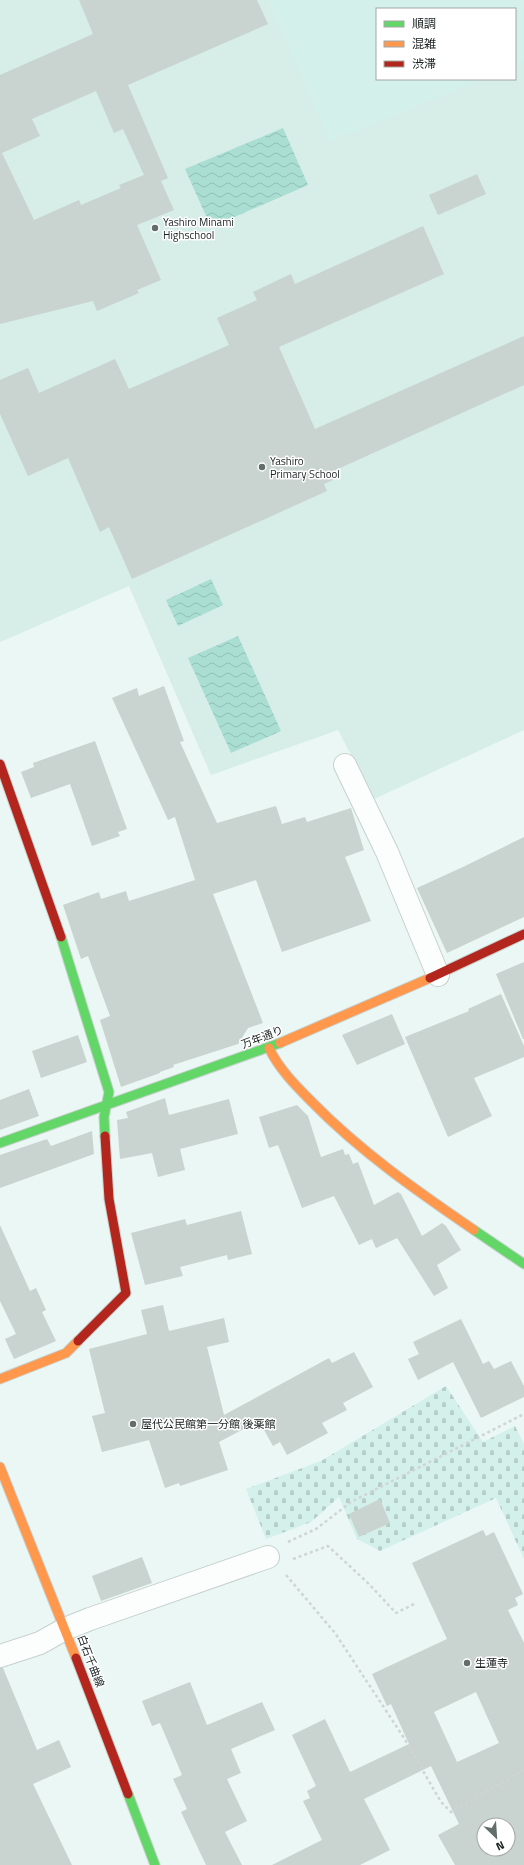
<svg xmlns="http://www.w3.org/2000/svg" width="524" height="1865" font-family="'Titillium Web','Noto Sans JP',sans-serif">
	<defs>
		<pattern id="cemetery-stones" width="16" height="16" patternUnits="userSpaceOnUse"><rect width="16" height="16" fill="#d3f1ea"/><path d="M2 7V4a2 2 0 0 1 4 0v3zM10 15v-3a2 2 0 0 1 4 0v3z" fill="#b5cec8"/></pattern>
		<pattern id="water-waves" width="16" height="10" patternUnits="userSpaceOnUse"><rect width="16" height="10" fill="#aaded3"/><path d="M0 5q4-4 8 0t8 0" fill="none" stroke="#92beb5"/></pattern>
	</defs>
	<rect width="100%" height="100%" fill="#eaf7f4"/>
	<!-- built -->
	<path fill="#d6ede8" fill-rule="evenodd" d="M 0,0 L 524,0 L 524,730 L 374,799 L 338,730 L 211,775 L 129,586 L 0,642 ZM 377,9 L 515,9 L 515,79 L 377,79 Z"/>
	<!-- cemetery -->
	<path fill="url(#cemetery-stones)" d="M 446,1386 L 483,1442 L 515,1426 L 524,1444 L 524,1559 L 496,1498 L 380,1551 L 357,1539 L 339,1497 L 311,1522 L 266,1539 L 246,1489 L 321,1461 Z"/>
	<!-- green -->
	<path fill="#d3f1ea" d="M 268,0 L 524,0 L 524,62 L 515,66 L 515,9 L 377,9 L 377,79 L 483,79 L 330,141 Z"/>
	<!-- water -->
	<path fill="url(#water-waves)" d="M 283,128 L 308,185 L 211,227 L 185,169 Z
		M 211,579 L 223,605 L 178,626 L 166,600 Z
		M 238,636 L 281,731 L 231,753 L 188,658 Z"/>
	<!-- building -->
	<path fill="#c9d3d0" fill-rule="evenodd" d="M 79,0 L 257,0 L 268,24 L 128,85 L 168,178 L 161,181 L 174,210 L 137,225 L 161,280 L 137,290 L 139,293 L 97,311 L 93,301 L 0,324 L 0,75 L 93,34 ZM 96,91 L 114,133 L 123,129 L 144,175 L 119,185 L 121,188 L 81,205 L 79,200 L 34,220 L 2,153 L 40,136 L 32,119 Z
		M 477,174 L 486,194 L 438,215 L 429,195 Z
		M 423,226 L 444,274 L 279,347 L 315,429 L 524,336 L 524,385 L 329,473 L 333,480 L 324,484 L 327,491 L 132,579 L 109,527 L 100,532 L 68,458 L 28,476 L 0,414 L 0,380 L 28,368 L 39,393 L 115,359 L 129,389 L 229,345 L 217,318 L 257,300 L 253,292 L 291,274 L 295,284 Z
		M 164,686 L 184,741 L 180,742 L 217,823 L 276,806 L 282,824 L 305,817 L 307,822 L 351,808 L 364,850 L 345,857 L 371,921 L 282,952 L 256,880 L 213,894 L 263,1023 L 248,1028 L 238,1044 L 173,1065 L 174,1067 L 160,1072 L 160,1073 L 121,1087 L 100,1020 L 110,1016 L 88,956 L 81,959 L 63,905 L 99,892 L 101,899 L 126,891 L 129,901 L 195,880 L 175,817 L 168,820 L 112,698 L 137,688 L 139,696 Z
		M 95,741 L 127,829 L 118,832 L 120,836 L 92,846 L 70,784 L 31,798 L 21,772 L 34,767 L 33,763 Z
		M 524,837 L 524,917 L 447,953 L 417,888 L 465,866 Z
		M 524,962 L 524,1039 L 523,1039 L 496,974 Z
		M 501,994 L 524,1046 L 524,1057 L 474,1078 L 492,1116 L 448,1137 L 405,1037 L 469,1011 L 468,1009 Z
		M 392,1014 L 405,1044 L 357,1065 L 342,1035 Z
		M 78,1035 L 87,1062 L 41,1078 L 32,1051 Z
		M 29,1089 L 39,1116 L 0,1130 L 0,1100 Z
		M 165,1098 L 169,1115 L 229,1099 L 238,1134 L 180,1149 L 185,1170 L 158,1177 L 152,1153 L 120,1159 L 117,1120 L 128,1118 L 126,1112 Z
		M 297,1105 L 308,1116 L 321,1157 L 343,1149 L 345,1155 L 349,1154 L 353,1164 L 358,1162 L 374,1205 L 398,1192 L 401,1194 L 422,1236 L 442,1223 L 446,1226 L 461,1250 L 437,1265 L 448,1288 L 434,1296 L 397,1238 L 376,1248 L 372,1239 L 359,1245 L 334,1196 L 302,1208 L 278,1145 L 269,1148 L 259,1117 Z
		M 92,1131 L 94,1154 L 0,1188 L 0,1155 L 47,1139 L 51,1146 Z
		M 241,1211 L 252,1254 L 228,1260 L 227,1255 L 180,1267 L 183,1276 L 145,1285 L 131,1233 L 185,1219 L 187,1225 Z
		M 0,1225 L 30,1291 L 36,1288 L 46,1310 L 42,1312 L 56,1341 L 14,1359 L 5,1339 L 16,1334 L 0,1301 Z
		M 163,1305 L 169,1331 L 224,1318 L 229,1342 L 207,1347 L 224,1415 L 329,1358 L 332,1363 L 354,1352 L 373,1387 L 343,1403 L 347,1410 L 322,1423 L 328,1433 L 287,1455 L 280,1442 L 273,1446 L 259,1421 L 219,1442 L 228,1470 L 180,1486 L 179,1483 L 165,1488 L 149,1440 L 102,1452 L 92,1416 L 105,1413 L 89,1349 L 147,1334 L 141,1310 Z
		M 461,1319 L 483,1364 L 489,1361 L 494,1369 L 511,1361 L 524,1386 L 524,1397 L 481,1418 L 453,1362 L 418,1380 L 408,1359 L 419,1354 L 413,1342 Z
		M 380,1499 L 390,1523 L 359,1537 L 349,1514 Z
		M 483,1530 L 486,1536 L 494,1532 L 523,1594 L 515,1598 L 518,1605 L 508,1610 L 524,1643 L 524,1865 L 455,1865 L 438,1835 L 459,1824 L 431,1766 L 364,1799 L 390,1850 L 360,1865 L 272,1865 L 322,1840 L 303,1801 L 310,1798 L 307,1791 L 316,1786 L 292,1735 L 325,1719 L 350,1772 L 409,1744 L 391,1704 L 387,1706 L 372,1674 L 447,1639 L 412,1563 ZM 476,1692 L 499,1743 L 457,1762 L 434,1712 ZM 484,1825 L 508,1825 L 508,1849 L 484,1849 Z
		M 142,1557 L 152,1583 L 101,1601 L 92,1576 Z
		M 0,1668 L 3,1668 L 37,1750 L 59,1740 L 71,1767 L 33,1784 L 72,1865 L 0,1865 Z
		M 190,1682 L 207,1725 L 262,1702 L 275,1730 L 231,1749 L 241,1773 L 227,1779 L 247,1821 L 225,1832 L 242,1865 L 206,1865 L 181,1812 L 187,1809 L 173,1779 L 182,1775 L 160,1723 L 152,1726 L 142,1701 Z"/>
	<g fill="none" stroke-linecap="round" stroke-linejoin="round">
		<!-- street casing -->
		<g stroke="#c7d1ce" stroke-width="24">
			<path id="street" d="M 345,765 L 387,852 L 438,975
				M 0,1656 L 40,1643 L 65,1629 L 90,1619 L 268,1557"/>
		</g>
		<!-- fast casing -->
		<g stroke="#c7d1ce" stroke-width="11">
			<path id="fast" d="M 61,937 L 109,1092 L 104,1117 L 105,1136
				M 0,1143 L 280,1043
				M 474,1230 L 524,1264
				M 128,1794 L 155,1865"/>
		</g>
		<!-- slow casing -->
		<g stroke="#c7d1ce" stroke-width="11">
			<path id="slow" d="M 280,1043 L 430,978
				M 269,1048 C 279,1069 296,1086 312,1102 C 361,1152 417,1191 474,1230
				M 0,1379 L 66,1353 L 78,1341
				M 0,1467 L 76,1658"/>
		</g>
		<!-- jam casing -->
		<g stroke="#c7d1ce" stroke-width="11">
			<path id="jam" d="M 0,764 L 61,937
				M 430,978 L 524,934
				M 78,1341 L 126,1293 L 109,1199 L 105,1136
				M 76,1658 L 128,1794"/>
		</g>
		<!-- path -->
		<path stroke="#d0d4d4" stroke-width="2.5" stroke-dasharray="3 3" stroke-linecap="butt" d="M 288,1542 L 316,1529 L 351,1502 L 524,1414
			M 293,1559 L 328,1546 L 369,1584 L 396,1613 L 416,1603
			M 286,1575 L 335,1633 L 404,1738 L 441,1802 L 451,1812 L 524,1770"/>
		<!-- street -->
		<use href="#street" stroke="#fcfefd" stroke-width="22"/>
		<!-- fast -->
		<use href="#fast" stroke="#63d668" stroke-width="9"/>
		<!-- slow -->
		<use href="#slow" stroke="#ff974d" stroke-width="9"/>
		<!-- jam -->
		<use href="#jam" stroke="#b3261e" stroke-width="9"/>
	</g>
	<!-- markers -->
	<g fill="#636d6b" stroke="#fff" stroke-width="1.5">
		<circle cx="155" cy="228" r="4"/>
		<circle cx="262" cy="467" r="4"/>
		<circle cx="133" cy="1424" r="4"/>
		<circle cx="467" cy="1663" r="4"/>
	</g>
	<g text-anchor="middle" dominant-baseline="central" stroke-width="3" stroke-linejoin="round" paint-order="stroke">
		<!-- poi labels -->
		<g font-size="11" fill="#1a2221" stroke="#fff" text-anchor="start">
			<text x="163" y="222">Yashiro Minami<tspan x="163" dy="13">Highschool</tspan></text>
			<text x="270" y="461">Yashiro<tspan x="270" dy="13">Primary School</tspan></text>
			<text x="141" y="1424">屋代公民館第一分館 後薬館</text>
			<text x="475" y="1663">生蓮寺</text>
		</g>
		<!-- street labels -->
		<g font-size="11" fill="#1a2221" stroke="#fff">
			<text transform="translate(262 1037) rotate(-21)">万年通り</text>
			<text transform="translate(91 1661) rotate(69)">白石千曲線</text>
		</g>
	</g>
	<!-- legend -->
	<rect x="376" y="8" width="140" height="72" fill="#ffffff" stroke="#a3a7a6"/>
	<rect x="384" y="21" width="20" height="6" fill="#63d668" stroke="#a3a7a6"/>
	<text x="412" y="28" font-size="12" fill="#1a2221">順調</text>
	<rect x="384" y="41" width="20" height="6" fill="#ff974d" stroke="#a3a7a6"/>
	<text x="412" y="48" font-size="12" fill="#1a2221">混雑</text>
	<rect x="384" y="61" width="20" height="6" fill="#b3261e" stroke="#a3a7a6"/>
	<text x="412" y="68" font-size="12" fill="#1a2221">渋滞</text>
	<!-- north arrow -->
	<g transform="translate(496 1837) rotate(155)"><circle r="19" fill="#ffffff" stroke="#a3a7a6"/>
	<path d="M0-3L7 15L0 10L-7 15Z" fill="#636d6b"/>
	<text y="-6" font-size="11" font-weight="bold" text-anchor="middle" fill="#1a2221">N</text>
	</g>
</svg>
